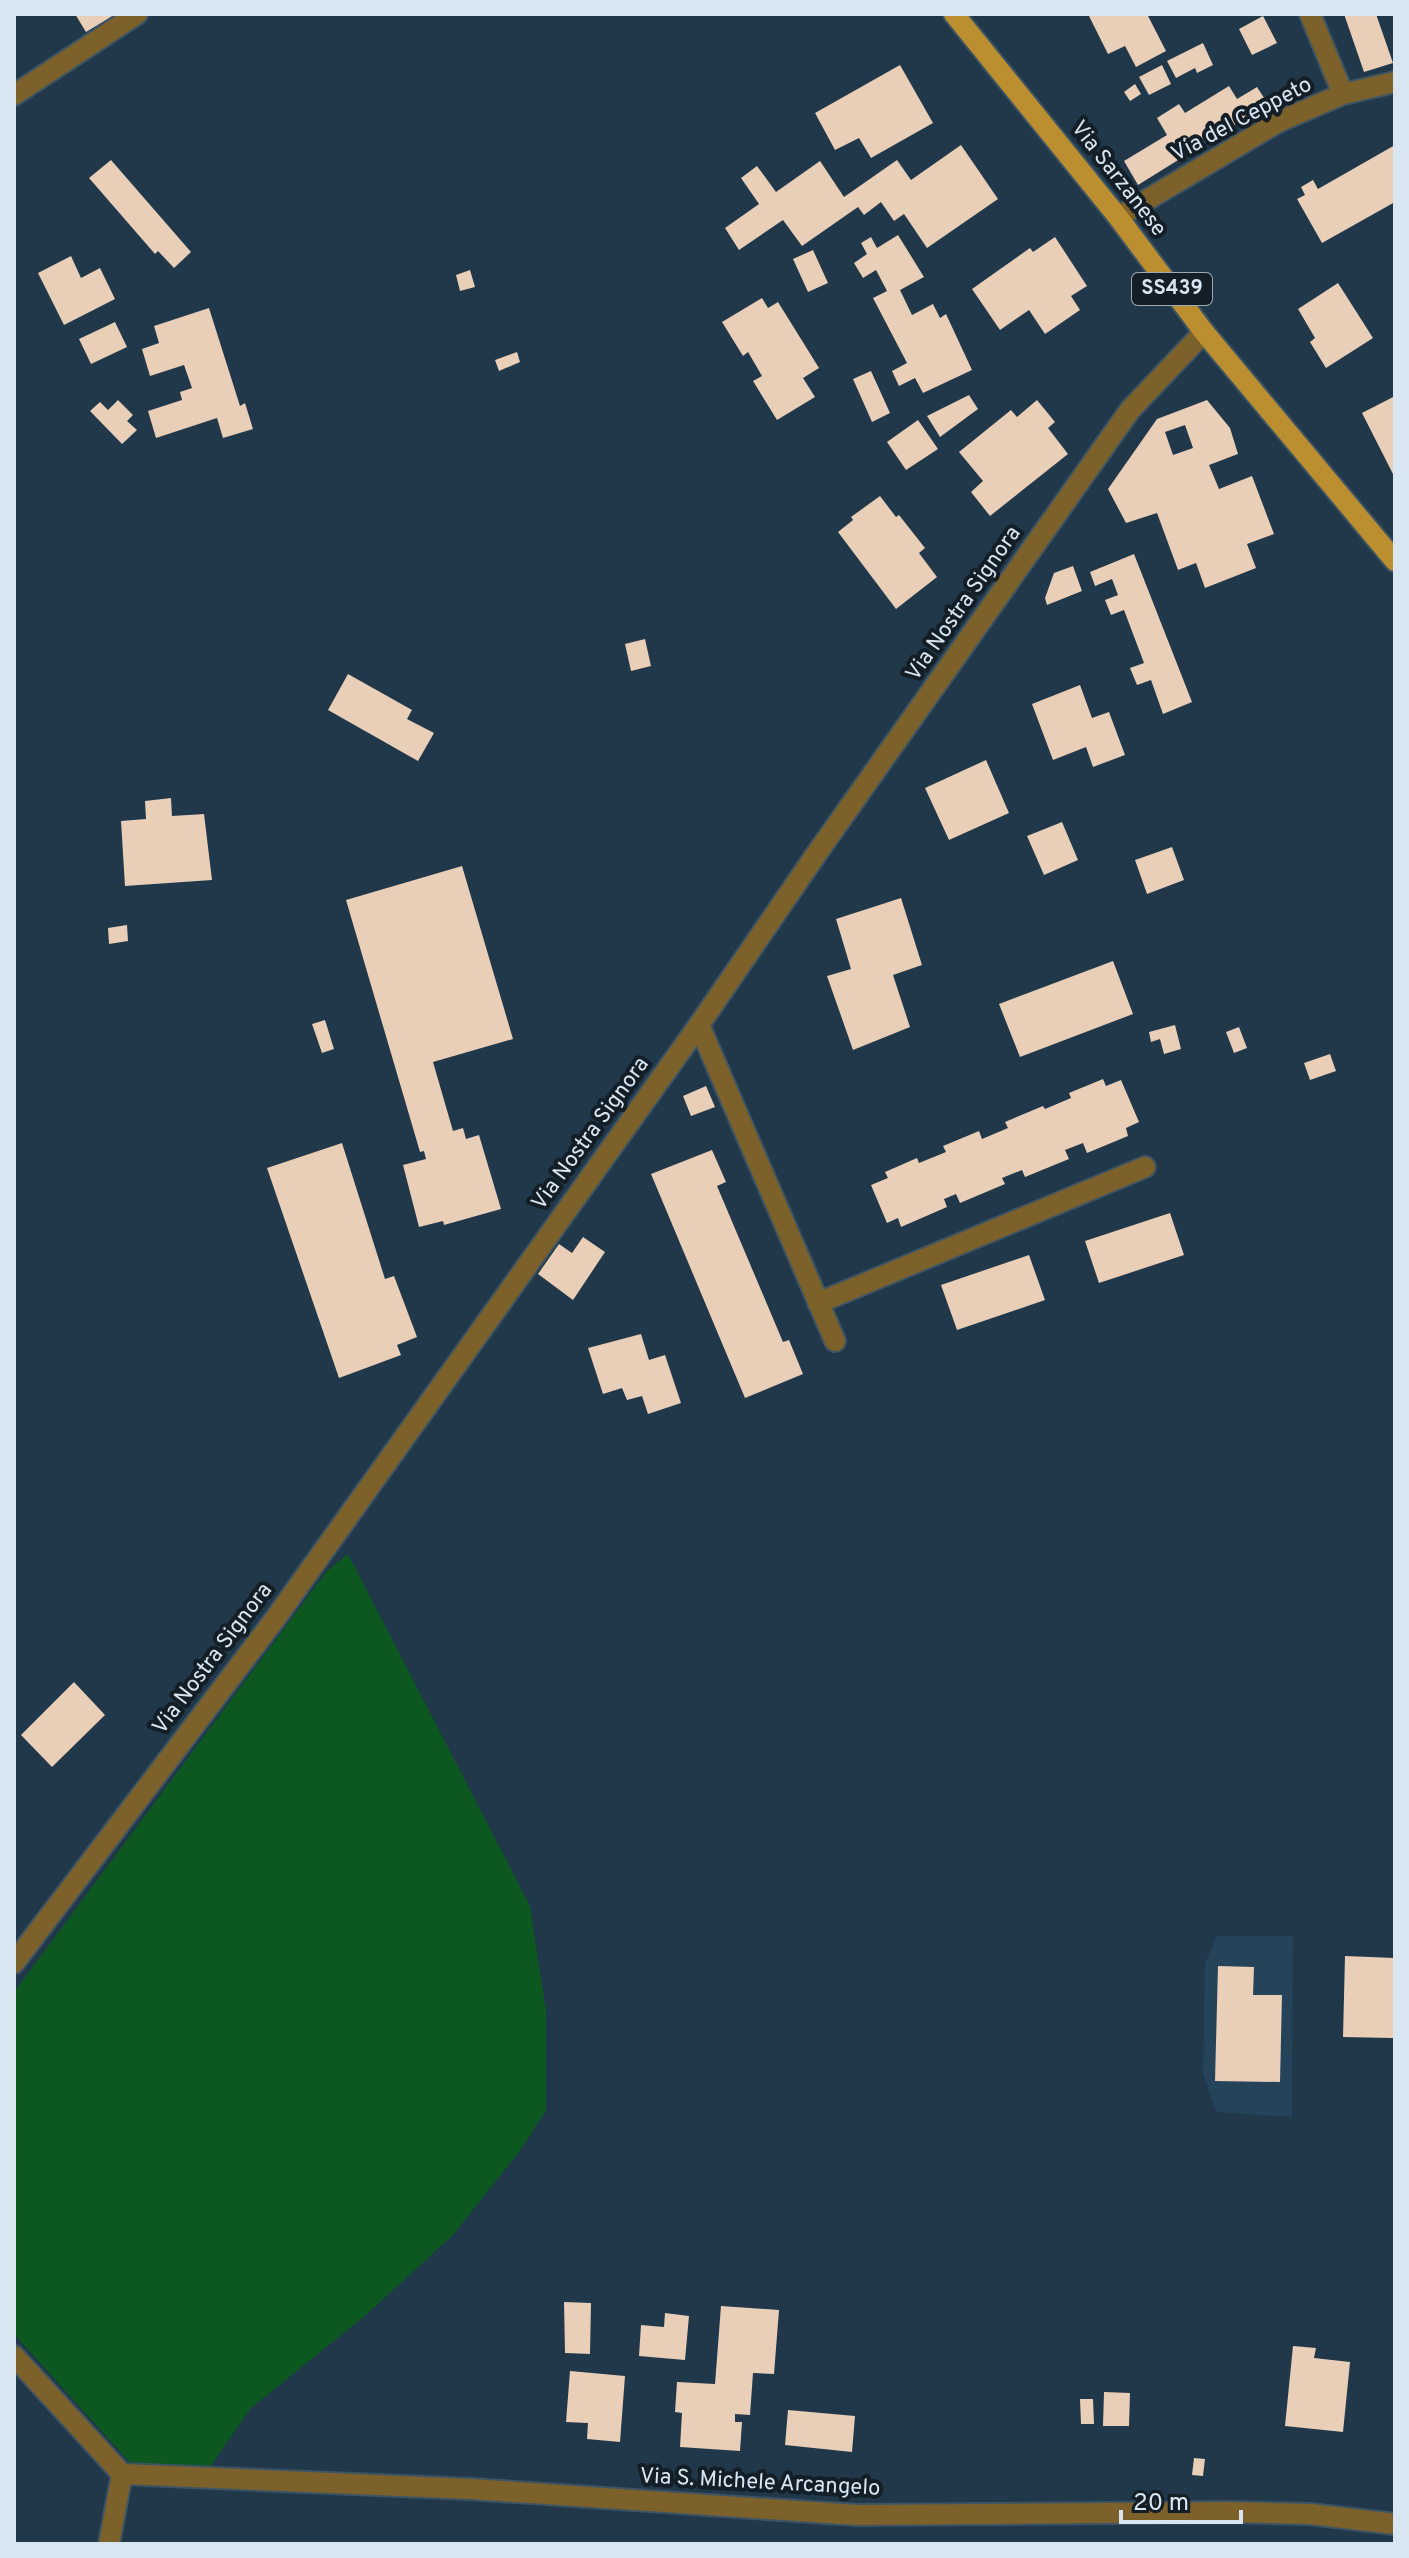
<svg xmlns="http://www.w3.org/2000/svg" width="1409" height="2558" font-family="Overpass,sans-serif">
	<rect width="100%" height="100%" fill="#203849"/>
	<!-- built -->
	<path fill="#254459" d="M 1217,1936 L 1293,1936 L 1292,2117 L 1216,2112 L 1203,2073 L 1205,1963 Z"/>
	<!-- green -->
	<path fill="#0d5721" d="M 348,1554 L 530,1906 L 546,2011 L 546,2111 L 519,2152 L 453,2235 L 366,2315 L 251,2408 L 210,2467 L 132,2465 L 14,2334 L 14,1992 L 326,1572 Z"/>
	<!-- building -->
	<path fill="#e9ceb8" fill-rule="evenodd" d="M 75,14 L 116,14 L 86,32 Z
		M 1088,14 L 1147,14 L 1166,51 L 1136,67 L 1125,46 L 1108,54 Z
		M 1344,14 L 1376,14 L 1393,63 L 1364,72 Z
		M 1263,16 L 1277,43 L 1252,55 L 1239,29 Z
		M 1203,43 L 1213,65 L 1197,73 L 1195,68 L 1176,78 L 1167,61 Z
		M 900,65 L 933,123 L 871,158 L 859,138 L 835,150 L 815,113 Z
		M 1162,65 L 1171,84 L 1149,95 L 1139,77 Z
		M 1135,84 L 1141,94 L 1130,101 L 1124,92 Z
		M 1229,86 L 1237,99 L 1257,87 L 1268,104 L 1138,185 L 1124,161 L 1167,135 L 1157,118 L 1179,104 L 1185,113 Z
		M 961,145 L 998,199 L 927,248 L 904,214 L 894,221 L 881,202 L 864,215 L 858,207 L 802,246 L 783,220 L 739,250 L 725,228 L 759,204 L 741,178 L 757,166 L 776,192 L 820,161 L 844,197 L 897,160 L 911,180 Z
		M 1395,145 L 1395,202 L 1322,243 L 1297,199 L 1305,195 L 1301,187 L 1313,180 L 1318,189 Z
		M 111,160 L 191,252 L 174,268 L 158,251 L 155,254 L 89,178 Z
		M 898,235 L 924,277 L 900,290 L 912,315 L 933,304 L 940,318 L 946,314 L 972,370 L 923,393 L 915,378 L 899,386 L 892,371 L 907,363 L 873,298 L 887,291 L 876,270 L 863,278 L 854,263 L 867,254 L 861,243 L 871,237 L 877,248 Z
		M 1055,237 L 1087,286 L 1071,296 L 1080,310 L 1045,334 L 1029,310 L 1000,330 L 972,289 L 1030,248 L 1033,252 Z
		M 813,250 L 828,283 L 808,292 L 793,259 Z
		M 71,256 L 81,278 L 100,268 L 115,299 L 64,325 L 38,273 Z
		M 470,270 L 475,287 L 460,291 L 456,275 Z
		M 1338,283 L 1373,338 L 1326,368 L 1310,342 L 1315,338 L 1298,309 Z
		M 762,298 L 768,308 L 778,302 L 819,368 L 803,378 L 815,397 L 777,420 L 753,381 L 762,376 L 748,352 L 743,356 L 722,322 Z
		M 209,308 L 240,406 L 245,403 L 253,429 L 223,438 L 217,418 L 156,438 L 148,411 L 182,400 L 180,392 L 192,388 L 184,365 L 150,376 L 142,349 L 159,343 L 154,326 Z
		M 115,322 L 127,347 L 91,364 L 79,339 Z
		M 517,352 L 520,362 L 499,371 L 495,360 Z
		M 871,371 L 890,413 L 872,422 L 853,379 Z
		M 969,395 L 978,409 L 940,437 L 927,416 Z
		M 1395,396 L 1395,473 L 1393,474 L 1362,413 Z
		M 118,400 L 133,415 L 127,421 L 137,430 L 122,444 L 90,411 L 100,402 L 108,410 Z
		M 1037,400 L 1055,422 L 1048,428 L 1068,454 L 990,516 L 971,492 L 983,481 L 959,452 L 1011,410 L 1017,417 Z
		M 1207,400 L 1230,428 L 1238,454 L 1209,465 L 1219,489 L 1252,476 L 1274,534 L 1247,544 L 1256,568 L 1205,588 L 1196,563 L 1178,570 L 1157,513 L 1126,523 L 1108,489 L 1157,419 ZM 1185,425 L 1193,448 L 1173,455 L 1165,432 Z
		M 918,420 L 938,449 L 906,470 L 887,442 Z
		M 880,496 L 896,517 L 899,515 L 925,548 L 919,553 L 937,577 L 896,609 L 838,532 L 853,520 L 851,517 Z
		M 1134,554 L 1192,702 L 1163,714 L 1151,680 L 1137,685 L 1130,668 L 1144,663 L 1124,610 L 1111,615 L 1105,600 L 1118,595 L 1112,579 L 1095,586 L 1090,572 Z
		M 1073,566 L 1082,591 L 1047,605 L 1045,598 L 1054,573 Z
		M 645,639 L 651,666 L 631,671 L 625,644 Z
		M 348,674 L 412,710 L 407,719 L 434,733 L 418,761 L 328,710 Z
		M 1080,685 L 1092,718 L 1109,712 L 1125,755 L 1093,767 L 1086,747 L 1053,760 L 1032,704 Z
		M 986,760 L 1009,813 L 949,840 L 925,788 Z
		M 171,798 L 172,816 L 204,814 L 212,880 L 125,886 L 121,821 L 146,819 L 145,801 Z
		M 1062,822 L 1078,860 L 1044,875 L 1027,836 Z
		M 1172,847 L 1184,880 L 1147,894 L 1135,860 Z
		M 462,866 L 513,1039 L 433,1062 L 453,1131 L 463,1128 L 466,1139 L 479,1135 L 501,1209 L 444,1225 L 443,1221 L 419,1227 L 403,1165 L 426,1159 L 424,1151 L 420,1152 L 346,900 Z
		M 901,898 L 922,965 L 893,975 L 910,1027 L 853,1050 L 827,976 L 851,969 L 836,919 Z
		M 127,925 L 128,941 L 109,944 L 108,928 Z
		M 1113,961 L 1133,1014 L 1020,1057 L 999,1004 Z
		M 325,1020 L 334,1049 L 322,1053 L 312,1024 Z
		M 1175,1025 L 1181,1049 L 1164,1054 L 1160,1039 L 1151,1042 L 1149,1032 Z
		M 1239,1027 L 1247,1048 L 1234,1053 L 1226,1032 Z
		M 1330,1054 L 1336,1071 L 1310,1080 L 1304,1063 Z
		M 1103,1079 L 1106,1086 L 1121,1080 L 1139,1122 L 1126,1128 L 1128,1136 L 1087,1153 L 1083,1143 L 1065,1150 L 1069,1159 L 1025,1177 L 1022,1170 L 1002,1178 L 1005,1184 L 960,1203 L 956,1194 L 944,1199 L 947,1207 L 901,1227 L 898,1218 L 887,1223 L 871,1185 L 888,1178 L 885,1172 L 917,1158 L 919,1163 L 946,1152 L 943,1146 L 979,1131 L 982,1139 L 1008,1128 L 1005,1122 L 1043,1106 L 1045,1109 L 1071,1098 L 1069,1093 Z
		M 706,1086 L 715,1107 L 691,1116 L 683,1096 Z
		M 342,1143 L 385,1279 L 394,1276 L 417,1337 L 397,1345 L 401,1355 L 339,1378 L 267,1168 Z
		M 712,1150 L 726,1182 L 717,1186 L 783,1342 L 789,1340 L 803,1374 L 745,1398 L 651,1174 Z
		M 1170,1213 L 1184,1255 L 1099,1283 L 1085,1241 Z
		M 583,1237 L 605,1252 L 573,1300 L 538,1274 L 559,1244 L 572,1253 Z
		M 1029,1255 L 1045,1300 L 957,1330 L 941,1285 Z
		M 641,1334 L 649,1360 L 665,1355 L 681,1403 L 648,1414 L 642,1396 L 627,1400 L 622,1388 L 603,1394 L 588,1348 Z
		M 74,1682 L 105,1715 L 52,1767 L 21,1735 Z
		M 1345,1956 L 1395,1958 L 1393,2038 L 1343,2037 Z
		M 1218,1966 L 1254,1967 L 1253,1995 L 1282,1995 L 1280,2082 L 1215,2081 Z
		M 564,2302 L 591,2303 L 590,2354 L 565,2353 Z
		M 721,2306 L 779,2310 L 774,2374 L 753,2373 L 750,2415 L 735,2414 L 735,2422 L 742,2422 L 740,2451 L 680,2447 L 682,2413 L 675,2412 L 677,2382 L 715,2384 Z
		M 665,2313 L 689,2316 L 685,2360 L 639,2356 L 641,2325 L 664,2327 Z
		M 1293,2346 L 1316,2348 L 1314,2358 L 1350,2362 L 1343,2432 L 1285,2426 Z
		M 570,2371 L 625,2376 L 620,2442 L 587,2439 L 588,2423 L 566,2422 Z
		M 1104,2392 L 1130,2393 L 1129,2426 L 1103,2426 Z
		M 1080,2399 L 1093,2399 L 1094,2424 L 1081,2424 Z
		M 788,2410 L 855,2416 L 852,2452 L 785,2445 Z
		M 1194,2458 L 1205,2459 L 1203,2476 L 1192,2475 Z"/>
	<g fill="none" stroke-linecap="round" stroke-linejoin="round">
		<!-- minor casing -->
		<g stroke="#3d5464" stroke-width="24">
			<path id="minor" d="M 1310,14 L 1343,94
				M 14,95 L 137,14
				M 1118,217 L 1278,122 L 1343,94 L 1395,82
				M 699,1025 L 835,1341
				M 818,1303 L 1145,1167
				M 14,1963 L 275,1619 L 699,1025 L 815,856 L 1130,410 L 1204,332
				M 14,2356 L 122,2474
				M 122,2474 L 471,2489 L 857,2515 L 1228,2512 L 1310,2514 L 1395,2524
				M 109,2544 L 122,2474"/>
		</g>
		<!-- major casing -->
		<g stroke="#3d5464" stroke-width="24">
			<path id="major" d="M 954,14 L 1118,217 L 1204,332 L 1395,561"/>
		</g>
		<!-- minor -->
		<use href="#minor" stroke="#7d612b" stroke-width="20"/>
		<!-- major -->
		<use href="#major" stroke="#bb8e2f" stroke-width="20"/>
	</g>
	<g text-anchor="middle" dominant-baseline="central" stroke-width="8" stroke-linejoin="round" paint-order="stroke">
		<!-- shield labels -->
		<rect fill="#131e26" stroke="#9daab4" stroke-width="2" x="1132" y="273" width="80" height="32" rx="6"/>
		<g font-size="20" font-weight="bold" fill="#d8e6f1">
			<text x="1172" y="289">SS439</text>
		</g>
		<!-- street labels -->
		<g font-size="22" fill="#d8e6f1" stroke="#131e26">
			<text transform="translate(1242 120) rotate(-28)">Via del Ceppeto</text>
			<text transform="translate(1118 179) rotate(52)">Via Sarzanese</text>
			<text transform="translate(964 604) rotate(-55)">Via Nostra Signora</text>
			<text transform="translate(591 1134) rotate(-54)">Via Nostra Signora</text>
			<text transform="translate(213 1659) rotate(-53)">Via Nostra Signora</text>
			<text transform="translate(760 2483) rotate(3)">Via S. Michele Arcangelo</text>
		</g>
	</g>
	<!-- border -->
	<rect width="1409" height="2558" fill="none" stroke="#d8e6f1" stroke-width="32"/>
	<!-- scale -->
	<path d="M1121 2510v12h120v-12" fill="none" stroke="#d8e6f1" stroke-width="4"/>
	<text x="1133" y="2510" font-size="24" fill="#d8e6f1" stroke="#131e26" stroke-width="6" paint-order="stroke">20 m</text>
</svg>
